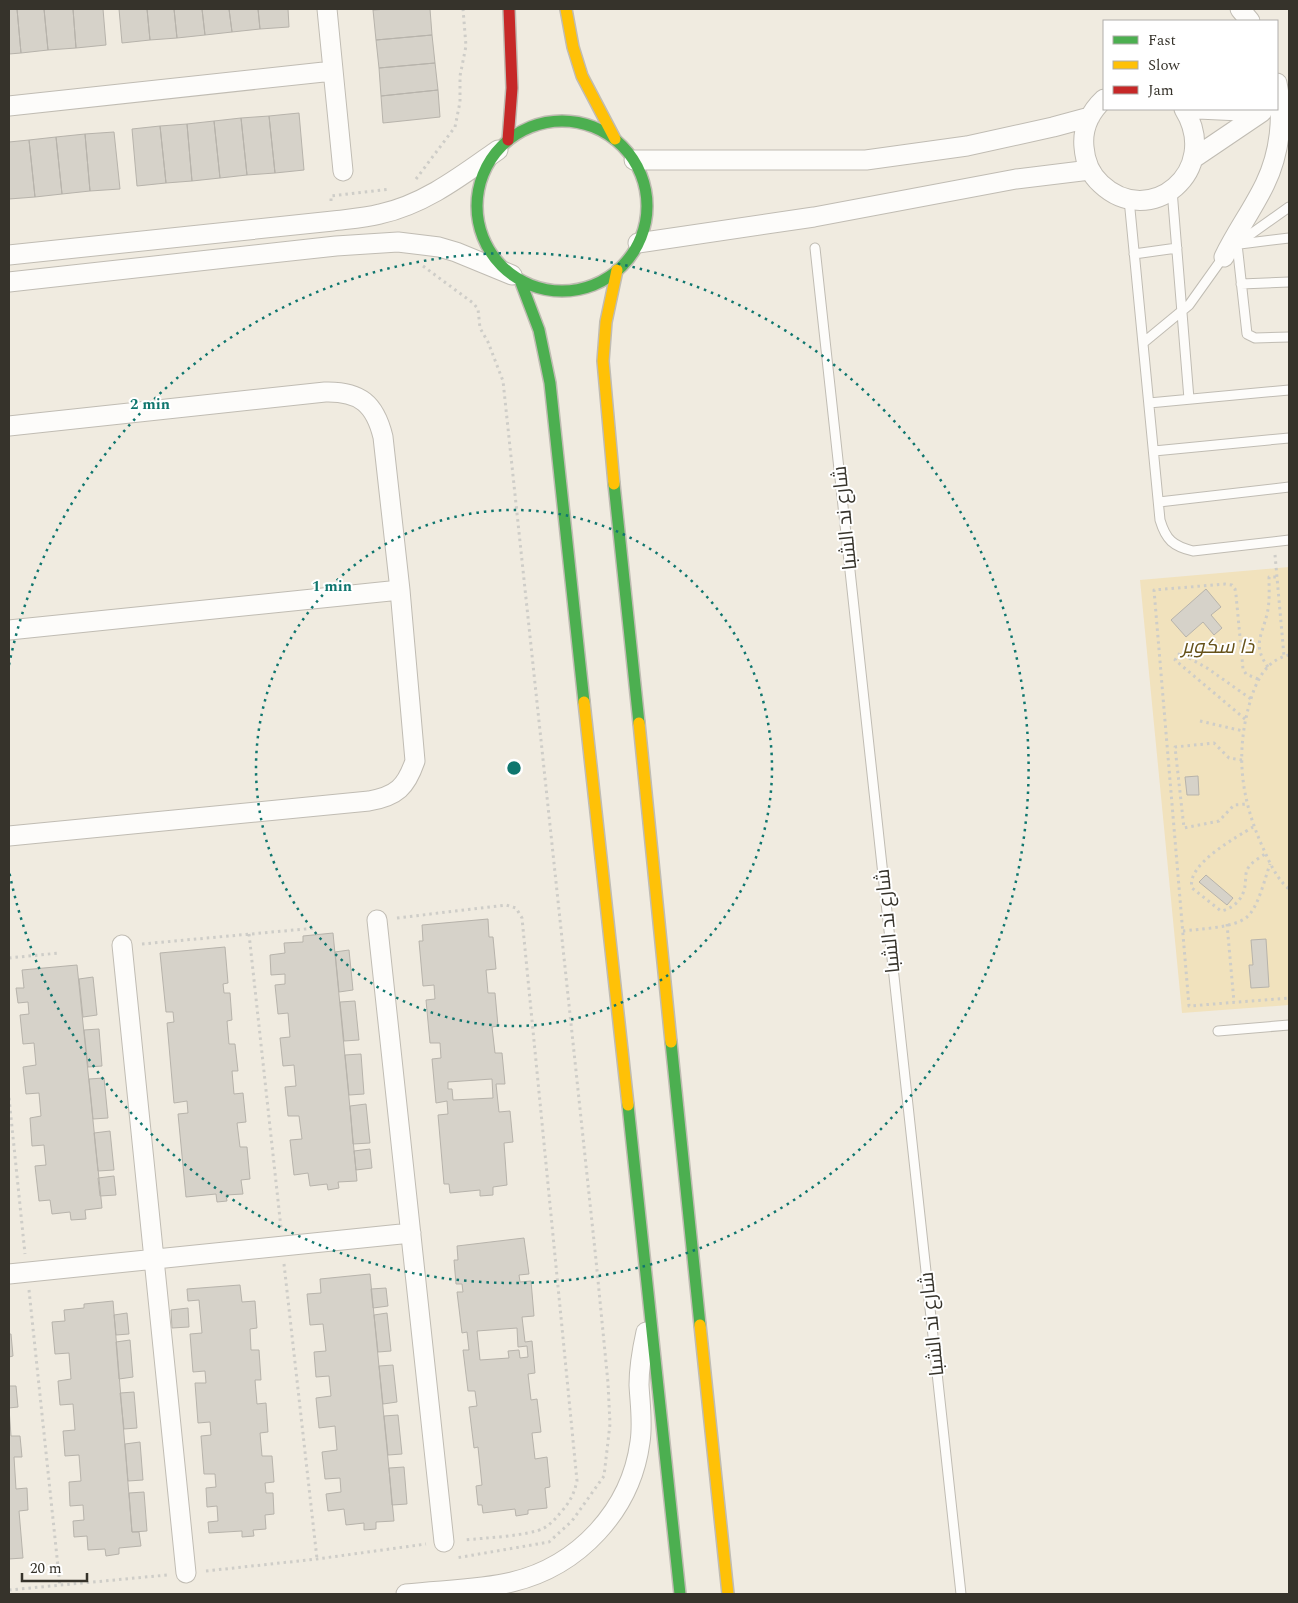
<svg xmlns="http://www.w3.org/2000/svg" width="1298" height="1603" font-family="Spectral,Cairo,serif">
	<rect width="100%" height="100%" fill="#f0ebe0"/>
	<!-- green -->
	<path fill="#f1e2bd" d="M 1289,567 L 1289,1005 L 1182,1013 L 1140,580 Z"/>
	<!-- building -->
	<path fill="#d6d2c9" stroke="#b7b3ab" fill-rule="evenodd" d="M 9,9 L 17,9 L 21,53 L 9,54 Z
		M 17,9 L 44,9 L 48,50 L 21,53 Z
		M 44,9 L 73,9 L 76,48 L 48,50 Z
		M 73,9 L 103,9 L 106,45 L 76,48 Z
		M 119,9 L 147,9 L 150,40 L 122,43 Z
		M 147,9 L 174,9 L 177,38 L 150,40 Z
		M 174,9 L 202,9 L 205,35 L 177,38 Z
		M 202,9 L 229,9 L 232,32 L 205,35 Z
		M 229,9 L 258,9 L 260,29 L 232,32 Z
		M 258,9 L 288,9 L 289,27 L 260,29 Z
		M 388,9 L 430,9 L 432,35 L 376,40 L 373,10 Z
		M 432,35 L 435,63 L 379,68 L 376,40 Z
		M 435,63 L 438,90 L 381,96 L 379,68 Z
		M 438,90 L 440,117 L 383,123 L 381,96 Z
		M 299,113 L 304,170 L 275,173 L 269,116 Z
		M 269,116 L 275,173 L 247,175 L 241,118 Z
		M 241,118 L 247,175 L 220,178 L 214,121 Z
		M 214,121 L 220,178 L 192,181 L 187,124 Z
		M 187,124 L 192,181 L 166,183 L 160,126 Z
		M 160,126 L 166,183 L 137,186 L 132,129 Z
		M 114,132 L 120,189 L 90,191 L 85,134 Z
		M 85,134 L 90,191 L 62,194 L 56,137 Z
		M 56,137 L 62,194 L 35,197 L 29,140 Z
		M 29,140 L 35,197 L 9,199 L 9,142 Z
		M 1206,589 L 1221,607 L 1211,615 L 1222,628 L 1214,635 L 1203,622 L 1186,637 L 1171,620 Z
		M 1198,776 L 1199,795 L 1187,795 L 1185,777 Z
		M 1206,875 L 1233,898 L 1227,905 L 1199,882 Z
		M 488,919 L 489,937 L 493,937 L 496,969 L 486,970 L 488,993 L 495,993 L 498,1026 L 492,1027 L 495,1053 L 502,1053 L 505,1084 L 496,1084 L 499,1112 L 510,1111 L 513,1142 L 504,1143 L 507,1185 L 493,1187 L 493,1195 L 480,1196 L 480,1190 L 450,1193 L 449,1184 L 444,1184 L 438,1115 L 448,1114 L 447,1101 L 436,1103 L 432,1059 L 441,1058 L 440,1043 L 430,1043 L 426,1000 L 435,999 L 434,985 L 423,986 L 419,941 L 423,941 L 422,925 ZM 492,1079 L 493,1098 L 453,1100 L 452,1089 L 448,1089 L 448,1082 Z
		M 333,933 L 357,1181 L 338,1182 L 339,1188 L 328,1190 L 327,1184 L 310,1186 L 308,1173 L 294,1175 L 290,1140 L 302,1139 L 299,1116 L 288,1116 L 285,1087 L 296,1086 L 294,1065 L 283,1066 L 280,1038 L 290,1037 L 288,1013 L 278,1014 L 275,985 L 285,984 L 285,974 L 271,975 L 270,955 L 285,953 L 284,943 L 303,942 L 303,936 Z
		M 1266,939 L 1269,987 L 1251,988 L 1249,965 L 1253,965 L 1251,940 Z
		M 225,947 L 228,983 L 223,984 L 224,993 L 230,993 L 232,1020 L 227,1021 L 229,1044 L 235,1044 L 238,1071 L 232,1071 L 234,1094 L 243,1093 L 246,1122 L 237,1123 L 240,1147 L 247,1147 L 250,1179 L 241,1180 L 243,1194 L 226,1195 L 227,1201 L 217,1202 L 216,1194 L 186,1197 L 178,1114 L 188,1113 L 187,1101 L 174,1103 L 167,1023 L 174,1022 L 173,1012 L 166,1012 L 160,953 Z
		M 349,950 L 353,990 L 339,992 L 335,952 Z
		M 77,965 L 102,1208 L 85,1210 L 86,1219 L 71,1220 L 70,1212 L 52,1214 L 50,1200 L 39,1201 L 35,1166 L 46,1165 L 44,1145 L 32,1146 L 30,1118 L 41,1116 L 39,1093 L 26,1094 L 23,1067 L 36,1065 L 34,1043 L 23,1044 L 20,1015 L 29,1014 L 28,1002 L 18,1003 L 16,988 L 24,988 L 22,970 Z
		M 93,977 L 97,1015 L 83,1017 L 79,979 Z
		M 355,1001 L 359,1040 L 344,1041 L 340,1002 Z
		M 99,1029 L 102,1066 L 88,1067 L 84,1030 Z
		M 361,1054 L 364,1094 L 349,1095 L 345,1055 Z
		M 104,1078 L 108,1118 L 93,1119 L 89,1079 Z
		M 366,1104 L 370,1143 L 353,1144 L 350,1106 Z
		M 110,1131 L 114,1170 L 98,1171 L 94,1133 Z
		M 370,1149 L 372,1168 L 356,1170 L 354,1151 Z
		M 114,1176 L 116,1195 L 100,1196 L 98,1178 Z
		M 524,1238 L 529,1274 L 519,1275 L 520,1282 L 531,1281 L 534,1316 L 522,1317 L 525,1342 L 532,1341 L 535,1373 L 528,1374 L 531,1400 L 537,1399 L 541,1432 L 532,1433 L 535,1459 L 547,1457 L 550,1487 L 545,1488 L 547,1508 L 528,1510 L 528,1514 L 516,1516 L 515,1509 L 483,1513 L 482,1505 L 478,1505 L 476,1486 L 482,1485 L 478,1447 L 474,1448 L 469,1407 L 477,1406 L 475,1391 L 468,1391 L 463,1350 L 469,1350 L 467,1332 L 462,1333 L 457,1292 L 463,1292 L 462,1284 L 456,1284 L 454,1260 L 458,1260 L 457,1246 ZM 517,1328 L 518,1347 L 527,1346 L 528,1357 L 520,1358 L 519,1350 L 508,1351 L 509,1358 L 480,1360 L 477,1331 Z
		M 370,1274 L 394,1521 L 376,1522 L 376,1529 L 364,1530 L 364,1523 L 346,1525 L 344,1509 L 328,1511 L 326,1494 L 341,1492 L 340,1478 L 325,1479 L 322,1452 L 337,1450 L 335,1426 L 319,1428 L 316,1398 L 331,1396 L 329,1376 L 316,1377 L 314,1352 L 326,1351 L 323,1324 L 310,1325 L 307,1294 L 321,1293 L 320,1279 Z
		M 240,1285 L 242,1302 L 255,1301 L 257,1328 L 250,1329 L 251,1350 L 259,1350 L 261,1380 L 255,1380 L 257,1404 L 266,1403 L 268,1432 L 260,1433 L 262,1456 L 272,1456 L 274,1482 L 265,1483 L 266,1493 L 273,1493 L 274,1514 L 265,1515 L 266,1529 L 253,1530 L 254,1536 L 242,1537 L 242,1531 L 209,1533 L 208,1522 L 218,1521 L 217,1506 L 207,1507 L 206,1488 L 216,1487 L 215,1474 L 204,1474 L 201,1436 L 211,1435 L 210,1422 L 198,1423 L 195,1383 L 206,1383 L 205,1371 L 193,1372 L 190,1334 L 202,1333 L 199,1300 L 188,1301 L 187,1289 Z
		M 386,1288 L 388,1306 L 373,1308 L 371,1289 Z
		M 113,1301 L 132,1532 L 139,1532 L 141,1546 L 119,1548 L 119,1554 L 106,1556 L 105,1549 L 88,1550 L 87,1536 L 74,1537 L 73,1521 L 84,1520 L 83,1505 L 70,1506 L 69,1482 L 81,1481 L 79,1455 L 65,1456 L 63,1431 L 75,1430 L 73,1404 L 60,1405 L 58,1381 L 71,1379 L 69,1353 L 55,1354 L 52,1322 L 65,1321 L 64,1310 L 84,1308 L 84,1304 Z
		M 188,1308 L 189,1327 L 172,1328 L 171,1310 Z
		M 127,1313 L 129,1334 L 116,1335 L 114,1315 Z
		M 387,1313 L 391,1351 L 378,1352 L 374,1315 Z
		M 9,1334 L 11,1334 L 13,1356 L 9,1357 Z
		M 130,1340 L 133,1377 L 119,1379 L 116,1342 Z
		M 393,1365 L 397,1402 L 383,1404 L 379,1366 Z
		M 9,1386 L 16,1386 L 18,1407 L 9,1408 L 11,1436 L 20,1436 L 22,1457 L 14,1457 L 16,1489 L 27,1488 L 28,1510 L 19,1511 L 23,1558 L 9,1559 Z
		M 134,1392 L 137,1428 L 124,1429 L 120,1393 Z
		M 398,1415 L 402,1454 L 388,1455 L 384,1416 Z
		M 140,1442 L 143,1480 L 128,1481 L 125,1444 Z
		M 404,1467 L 407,1504 L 392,1505 L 389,1468 Z
		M 144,1492 L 147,1531 L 132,1532 L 129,1493 Z"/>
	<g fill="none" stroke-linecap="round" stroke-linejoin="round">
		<!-- lane casing -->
		<g stroke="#c0bcb3" stroke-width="11">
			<path id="lane" d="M 1172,190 L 1189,399
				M 1129,199 L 1160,520 C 1166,540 1173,546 1193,551 L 1289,540
				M 1289,207 L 1237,244 L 1247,334 L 1255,338 L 1289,337
				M 1240,244 L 1289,238
				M 815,248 L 961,1594
				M 1134,254 L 1177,248
				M 1241,284 L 1289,282
				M 1143,343 L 1189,305 L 1224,256
				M 1149,403 L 1289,390
				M 1154,451 L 1289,438
				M 1159,502 L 1289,487
				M 1218,1031 L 1289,1025"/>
		</g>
		<!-- street casing -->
		<g stroke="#c0bcb3" stroke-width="21">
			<path id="street" d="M 327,9 L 343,171
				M 1240,9 L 1250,21
				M 1104,99 C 1091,111 1082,128 1084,147 C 1085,161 1090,174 1101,184 C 1150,230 1222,171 1184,109
				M 9,106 L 333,71
				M 1194,158 L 1262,112 L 1198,109
				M 634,160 L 866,160 L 967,146 L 1053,127 L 1090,117
				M 638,243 L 814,217 L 1016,179 L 1090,170
				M 9,255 L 333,221 C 349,219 365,218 380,214 C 425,204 461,176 498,150
				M 1224,257 C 1236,232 1253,209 1265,184 C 1280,153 1284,116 1277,83
				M 9,282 L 336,246 L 398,242 L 439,247 L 456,252 L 512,275
				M 9,426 L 325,392 C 360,391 375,404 383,437 L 400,590 L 415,761 C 406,787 397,796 369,801 L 9,836
				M 9,630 L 400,590
				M 377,920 L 444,1542
				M 122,945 L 186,1573
				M 9,1274 L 411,1233
				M 406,1594 C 441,1590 478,1590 512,1582 C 579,1566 631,1510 640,1442 C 643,1423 640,1404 639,1385 C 639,1367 642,1350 646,1332"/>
		</g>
		<!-- fast casing -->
		<g stroke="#c0bcb3" stroke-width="14">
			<path id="fast" d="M477 206a85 85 0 1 1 170 0a85 85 0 1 1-170 0Z
				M 520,280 L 539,330 L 550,383 L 584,702
				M 614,484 L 639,723
				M 671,1042 L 700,1325
				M 628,1105 L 680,1594"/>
		</g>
		<!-- slow casing -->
		<g stroke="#c0bcb3" stroke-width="14">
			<path id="slow" d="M 566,9 L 573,47 L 582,76 L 615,139
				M 614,484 L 603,361 L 606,322 L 617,270
				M 584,702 L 628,1105
				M 639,723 L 671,1042
				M 700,1325 L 728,1594"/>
		</g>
		<!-- jam casing -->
		<g stroke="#c0bcb3" stroke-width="14">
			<path id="jam" d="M 508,140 L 512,88 L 509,9"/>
		</g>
		<!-- path -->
		<path stroke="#cecdc8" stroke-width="3" stroke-dasharray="2.5 4" stroke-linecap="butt" d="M 416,179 L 455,127 L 460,102 L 460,76 L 466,46 L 463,9
			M 331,201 L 331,196 L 390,189
			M 423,266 L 473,303 L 478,309 L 480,328 L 488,342 L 503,381 L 596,1260 L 608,1383 L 610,1424 L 604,1476 L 572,1521 L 549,1542 L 456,1558
			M 1275,555 L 1284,656
			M 1289,655 C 1266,660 1256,681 1250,702 C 1235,754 1241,799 1263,848 C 1270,863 1276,878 1289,889
			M 1268,667 C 1252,645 1262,636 1267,614 C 1270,602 1269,590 1269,577 L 1277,577
			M 1258,679 L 1246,674 L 1243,669 L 1236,595 L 1235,589 L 1232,585 L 1225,584 L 1154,590 L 1189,1006 L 1289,998
			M 1245,719 L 1175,660 L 1180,653 L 1207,668 L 1251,699
			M 1200,721 L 1243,731
			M 1242,760 L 1229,758 L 1214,743 L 1175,747 L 1184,828 L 1219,821 L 1234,805 L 1247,804
			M 1253,827 C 1237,837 1186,864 1192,888 L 1221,911 C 1234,908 1243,899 1245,886 C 1246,881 1245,875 1247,870 C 1250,863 1259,858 1265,854
			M 397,918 L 506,905 L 516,908 L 522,918 L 577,1481 C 574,1494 570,1502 561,1512 C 556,1518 551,1524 544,1528 C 529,1536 483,1538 464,1540
			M 1227,924 L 1234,1002
			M 1183,931 C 1199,929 1234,928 1247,917 C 1258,908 1265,878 1270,864
			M 249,934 L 281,1228
			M 142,944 L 316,928
			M 9,958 L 59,953
			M 9,1098 L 25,1254
			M 284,1264 L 317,1559
			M 29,1290 L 60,1586
			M 206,1571 L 317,1559 L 426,1544
			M 9,1590 L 167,1575"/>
		<!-- lane -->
		<use href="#lane" stroke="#fdfcfa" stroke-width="9"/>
		<!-- street -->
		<use href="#street" stroke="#fdfcfa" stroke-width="19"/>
		<!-- fast -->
		<use href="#fast" stroke="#4caf50" stroke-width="11"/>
		<!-- slow -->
		<use href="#slow" stroke="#ffc107" stroke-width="11"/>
		<!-- jam -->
		<use href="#jam" stroke="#c62828" stroke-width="11"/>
	</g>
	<!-- distance rings -->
	<g fill="none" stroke="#0f766e" stroke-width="2.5" stroke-dasharray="2.5 5">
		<circle cx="514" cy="768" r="258"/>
		<path d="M9 665A515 515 0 1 1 9 871"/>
	</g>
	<g text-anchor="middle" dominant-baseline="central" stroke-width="4" stroke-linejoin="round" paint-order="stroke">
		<!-- street labels -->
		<g font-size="20" fill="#36332b" stroke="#fff">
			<text transform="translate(845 518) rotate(-96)">شارع ند الشبا</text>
			<text transform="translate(888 921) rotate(-96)">شارع ند الشبا</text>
			<text transform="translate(932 1324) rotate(-96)">شارع ند الشبا</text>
		</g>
		<!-- park labels -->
		<g font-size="20" font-style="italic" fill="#66521a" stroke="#fff">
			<text x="1218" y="647">ذا سكوير</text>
		</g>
	</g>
	<circle cx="514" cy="768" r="8" fill="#0f766e" stroke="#fff" stroke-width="2.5"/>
	<g font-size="15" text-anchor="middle" font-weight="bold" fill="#0f766e" stroke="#fff" stroke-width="4" stroke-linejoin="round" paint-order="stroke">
		<text x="150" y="409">2 min</text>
		<text x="332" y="591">1 min</text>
	</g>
	<!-- border -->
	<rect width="1298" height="1603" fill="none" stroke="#36332b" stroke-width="20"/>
	<!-- legend -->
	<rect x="1103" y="20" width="175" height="90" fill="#ffffff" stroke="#afadaa"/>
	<rect x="1113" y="36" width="25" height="8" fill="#4caf50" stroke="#afadaa"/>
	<text x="1148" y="45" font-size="15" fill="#36332b">Fast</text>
	<rect x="1113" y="61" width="25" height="8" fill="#ffc107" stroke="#afadaa"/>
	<text x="1148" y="70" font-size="15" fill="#36332b">Slow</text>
	<rect x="1113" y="86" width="25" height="8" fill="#c62828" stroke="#afadaa"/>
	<text x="1148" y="95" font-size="15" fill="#36332b">Jam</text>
	<!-- scale -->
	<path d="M22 1573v8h65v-8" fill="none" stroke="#36332b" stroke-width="2.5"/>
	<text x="30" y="1573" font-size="15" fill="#36332b" stroke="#ffffff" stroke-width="4" paint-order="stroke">20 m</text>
</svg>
